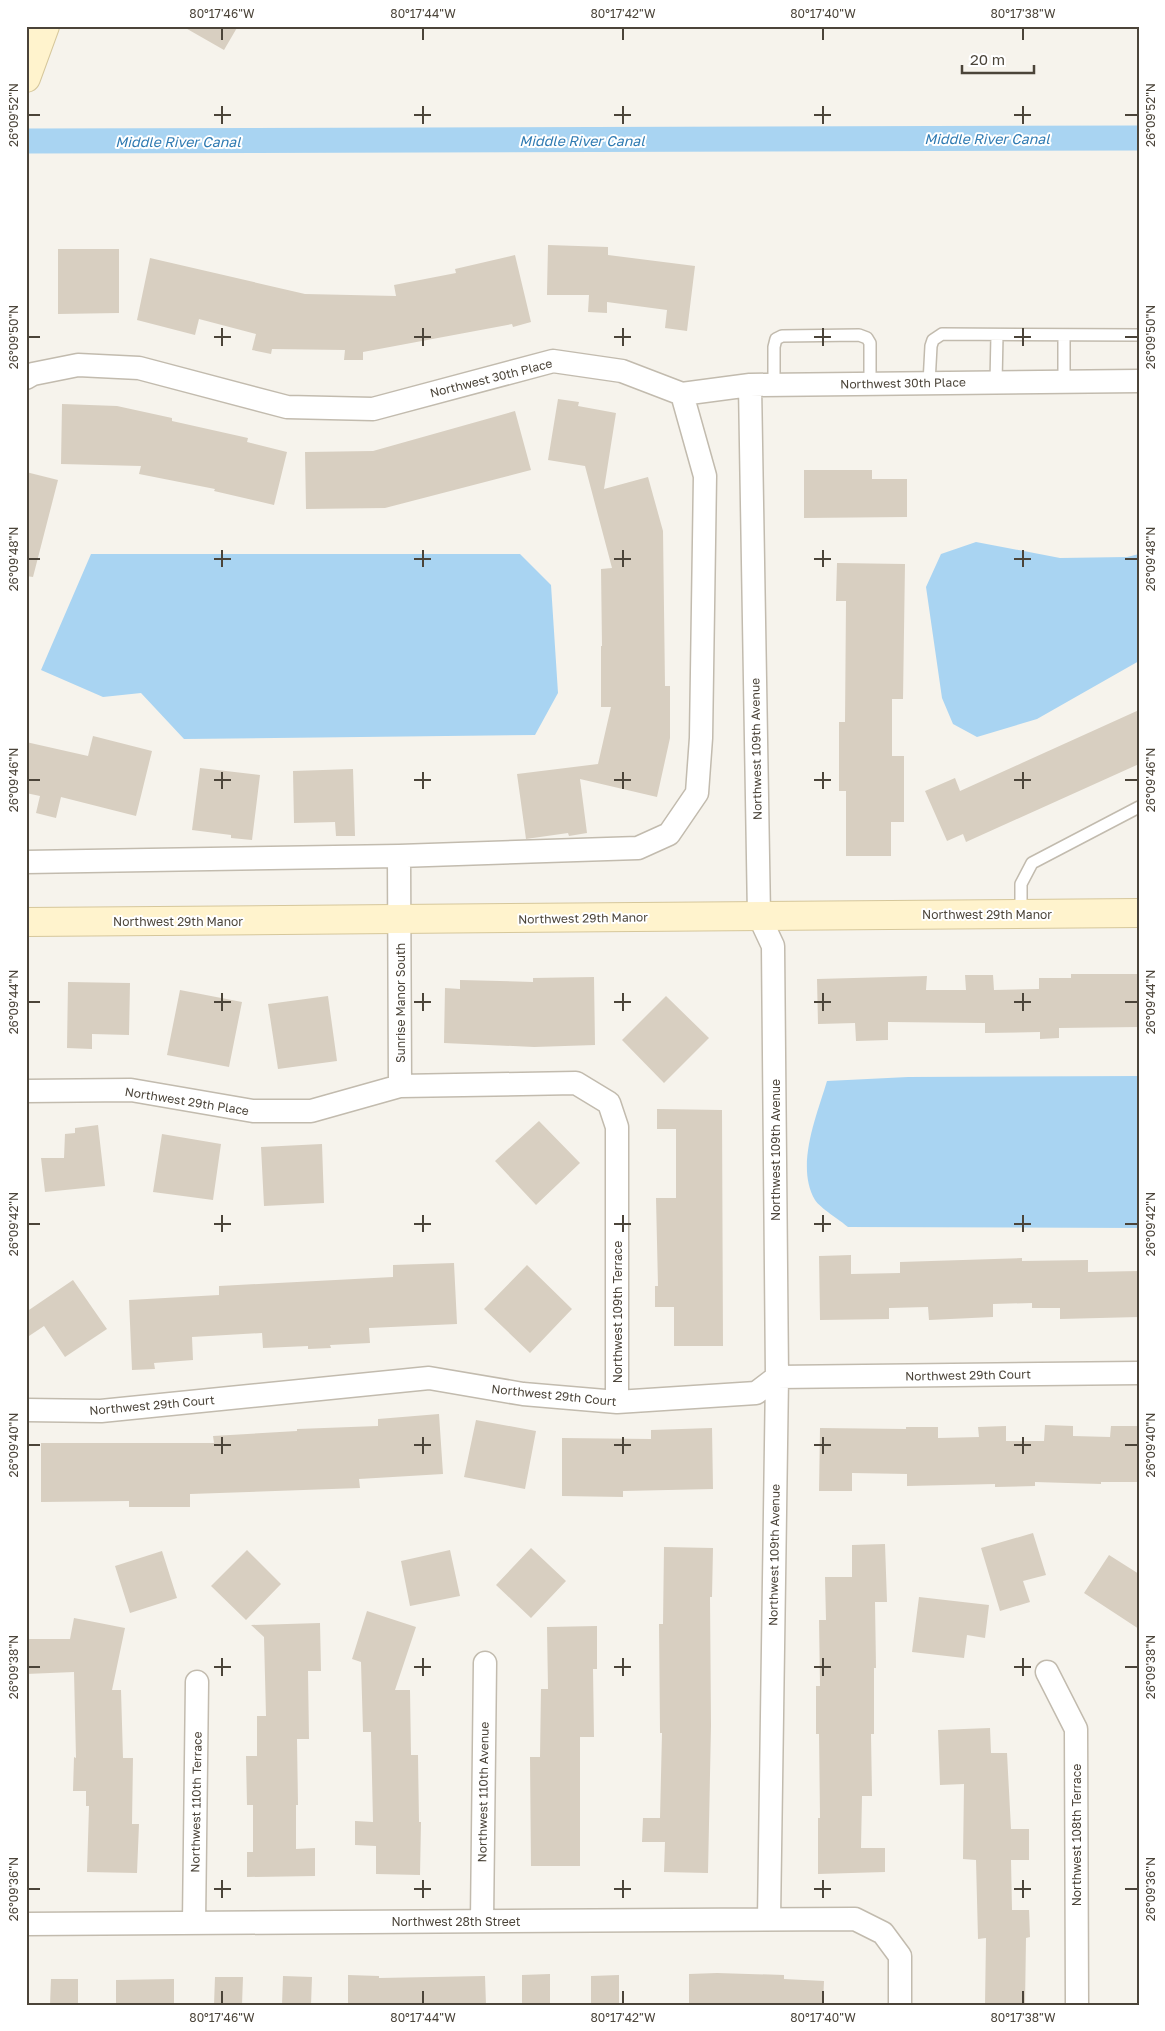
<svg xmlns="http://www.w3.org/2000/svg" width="1165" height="2031" font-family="'Golos Text',sans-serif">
	<rect width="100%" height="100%" fill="#f6f3ec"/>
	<!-- water -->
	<path fill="#a9d4f2" d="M 976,542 L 1060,558 L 1127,557 L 1139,554 L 1139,661 L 1037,719 L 977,737 L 953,724 L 942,698 L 926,587 L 941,554 Z
		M 91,554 L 520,554 L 551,585 L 558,693 L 535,735 L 184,739 L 141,693 L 103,697 L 41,670 Z
		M 1139,1076 L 1139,1228 L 848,1227 C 840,1220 820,1208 815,1200 C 795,1166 817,1115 827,1081 L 908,1077 Z"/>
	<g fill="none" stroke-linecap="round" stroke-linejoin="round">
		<!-- canal -->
		<path stroke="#a9d4f2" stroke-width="25" d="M 26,141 L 1139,138"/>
	</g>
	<!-- building -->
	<path fill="#d8cfc1" d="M 182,26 L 238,26 L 224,50 Z
		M 548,245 L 608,247 L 608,255 L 695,266 L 687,331 L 665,328 L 667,310 L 607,302 L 607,313 L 588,312 L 589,295 L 547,295 Z
		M 58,249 L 119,249 L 119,313 L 58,314 Z
		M 515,255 L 531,322 L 513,327 L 512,324 L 363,352 L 363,360 L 344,360 L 345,350 L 272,349 L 271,354 L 252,350 L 256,334 L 199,319 L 195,335 L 137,320 L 150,258 L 305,294 L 396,296 L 394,285 L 456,273 L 455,269 Z
		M 558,399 L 579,402 L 578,406 L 616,413 L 604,489 L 648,477 L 663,531 L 665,686 L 670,686 L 670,738 L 657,797 L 580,779 L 587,833 L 569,836 L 568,833 L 526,839 L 517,774 L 598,764 L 611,707 L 601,707 L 601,646 L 602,646 L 601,569 L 612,568 L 585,466 L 548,460 Z
		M 62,404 L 117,406 L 172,418 L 172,421 L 248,438 L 247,442 L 287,452 L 274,505 L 214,491 L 215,489 L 139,474 L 141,466 L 61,464 Z
		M 515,411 L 531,470 L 385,508 L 306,509 L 305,452 L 373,451 Z
		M 804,470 L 872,470 L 872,479 L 907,479 L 907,517 L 804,518 Z
		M 26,472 L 58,480 L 33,577 L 26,576 Z
		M 837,563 L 905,564 L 903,699 L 892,699 L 892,756 L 904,756 L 904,822 L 891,822 L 891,856 L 846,856 L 846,791 L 839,791 L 839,722 L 845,722 L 846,601 L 836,601 Z
		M 1139,710 L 1139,764 L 966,842 L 963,834 L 947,841 L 925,791 L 955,778 L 960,791 Z
		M 93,736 L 152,751 L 136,816 L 61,797 L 56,818 L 36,813 L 40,796 L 26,793 L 26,742 L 88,756 Z
		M 200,768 L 260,775 L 252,840 L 231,838 L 231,835 L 192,830 Z
		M 353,769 L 355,836 L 336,836 L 335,822 L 294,823 L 293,771 Z
		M 1071,974 L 1139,974 L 1139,1027 L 1059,1028 L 1059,1038 L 1040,1039 L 1040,1032 L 985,1033 L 985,1023 L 888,1022 L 888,1040 L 856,1041 L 855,1023 L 818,1024 L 817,979 L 927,976 L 926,990 L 966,990 L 965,975 L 993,975 L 994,990 L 1039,989 L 1039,978 L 1071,978 Z
		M 594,977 L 595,1045 L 534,1047 L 444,1043 L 445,988 L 460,989 L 460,980 L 533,982 L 533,978 Z
		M 68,982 L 130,983 L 129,1035 L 92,1034 L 92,1049 L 67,1048 Z
		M 180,990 L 242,1002 L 229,1067 L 167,1055 Z
		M 328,996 L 337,1061 L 278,1069 L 268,1004 Z
		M 666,996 L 709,1038 L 664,1083 L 622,1040 Z
		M 657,1109 L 722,1110 L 723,1346 L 674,1346 L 674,1307 L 655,1307 L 655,1286 L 658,1286 L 656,1198 L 676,1198 L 676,1129 L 657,1129 Z
		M 539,1121 L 580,1163 L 536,1205 L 495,1161 Z
		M 98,1125 L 105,1186 L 45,1192 L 41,1158 L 64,1158 L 65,1134 L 75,1133 L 75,1128 Z
		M 162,1134 L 221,1144 L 213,1200 L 153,1192 Z
		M 322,1144 L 324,1203 L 264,1206 L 261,1147 Z
		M 851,1255 L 851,1274 L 900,1273 L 900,1262 L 1022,1258 L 1022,1261 L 1088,1260 L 1088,1272 L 1139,1271 L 1139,1317 L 1060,1319 L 1060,1308 L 1032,1308 L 1032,1303 L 993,1304 L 993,1317 L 929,1320 L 928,1307 L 889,1308 L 889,1319 L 820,1320 L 819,1256 Z
		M 454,1263 L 457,1324 L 369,1328 L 370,1343 L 330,1345 L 331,1348 L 308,1349 L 308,1346 L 263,1348 L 262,1333 L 192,1337 L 193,1360 L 154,1363 L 155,1369 L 132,1370 L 129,1300 L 219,1295 L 219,1286 L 393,1277 L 393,1265 Z
		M 527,1265 L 572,1309 L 530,1353 L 484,1309 Z
		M 73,1280 L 107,1329 L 65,1357 L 44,1326 L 26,1338 L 26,1312 Z
		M 439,1414 L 443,1474 L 359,1479 L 360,1488 L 190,1494 L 190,1507 L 129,1507 L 129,1501 L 41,1502 L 41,1443 L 214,1443 L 213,1436 L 297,1431 L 297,1429 L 378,1426 L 378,1419 Z
		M 476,1420 L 536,1431 L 525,1489 L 464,1477 Z
		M 1045,1425 L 1073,1426 L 1073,1436 L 1110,1437 L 1111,1426 L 1139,1426 L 1139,1482 L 1101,1482 L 1101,1484 L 1035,1482 L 1035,1486 L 995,1487 L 995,1484 L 907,1486 L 907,1474 L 852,1473 L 852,1491 L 819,1491 L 820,1428 L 906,1429 L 906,1427 L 938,1427 L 938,1438 L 979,1437 L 978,1427 L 1006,1426 L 1006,1441 L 1044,1441 Z
		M 712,1428 L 713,1489 L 623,1491 L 623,1497 L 562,1496 L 562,1438 L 651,1439 L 651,1430 Z
		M 1033,1533 L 1046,1575 L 1023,1581 L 1030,1602 L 1000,1611 L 981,1548 Z
		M 885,1544 L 887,1602 L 875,1602 L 876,1668 L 874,1668 L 874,1734 L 871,1734 L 872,1796 L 862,1796 L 861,1848 L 885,1848 L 885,1872 L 818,1874 L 818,1818 L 820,1818 L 819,1734 L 816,1734 L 816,1686 L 820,1686 L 819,1620 L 826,1620 L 825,1577 L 852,1577 L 852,1545 Z
		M 664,1547 L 713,1548 L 712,1597 L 710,1597 L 711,1726 L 708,1873 L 664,1872 L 665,1842 L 642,1842 L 643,1818 L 660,1818 L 662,1733 L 660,1733 L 659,1624 L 663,1624 Z
		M 531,1548 L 566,1581 L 531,1618 L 496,1585 Z
		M 247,1550 L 281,1584 L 246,1620 L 211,1586 Z
		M 450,1550 L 460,1596 L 410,1606 L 401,1561 Z
		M 162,1551 L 177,1598 L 130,1613 L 115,1566 Z
		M 1109,1555 L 1139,1574 L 1139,1629 L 1084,1593 Z
		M 919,1597 L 989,1605 L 985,1638 L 967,1635 L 964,1658 L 912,1652 Z
		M 367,1611 L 416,1627 L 395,1690 L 410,1690 L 411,1755 L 418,1755 L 419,1822 L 421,1822 L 420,1875 L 376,1874 L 376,1846 L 355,1845 L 355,1821 L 373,1822 L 371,1732 L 363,1732 L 361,1662 L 352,1659 Z
		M 74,1618 L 125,1628 L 112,1690 L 121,1690 L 123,1758 L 133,1758 L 132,1824 L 139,1824 L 137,1873 L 87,1872 L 89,1806 L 86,1806 L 86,1791 L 73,1791 L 74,1757 L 76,1758 L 74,1672 L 26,1674 L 26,1639 L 70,1639 Z
		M 320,1623 L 321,1671 L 308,1671 L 309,1739 L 297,1739 L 298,1805 L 296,1805 L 296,1849 L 315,1848 L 315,1876 L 247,1877 L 247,1852 L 253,1852 L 253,1805 L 247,1805 L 246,1756 L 257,1756 L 257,1716 L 266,1716 L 264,1637 L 251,1625 Z
		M 597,1626 L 597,1669 L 593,1669 L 594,1737 L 580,1737 L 580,1866 L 531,1866 L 530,1757 L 540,1757 L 541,1689 L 548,1689 L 547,1627 Z
		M 990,1728 L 991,1753 L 1007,1753 L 1011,1829 L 1029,1829 L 1029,1860 L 1011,1860 L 1012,1910 L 1029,1910 L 1030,1937 L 1026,1938 L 1025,2005 L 985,2005 L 986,1938 L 978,1939 L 976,1860 L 963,1859 L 964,1784 L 940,1785 L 938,1730 Z
		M 717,1973 L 784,1975 L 784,1979 L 824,1981 L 823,2005 L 689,2005 L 689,1974 Z
		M 550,1974 L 550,2005 L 522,2005 L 522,1975 Z
		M 348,1975 L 379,1976 L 379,1978 L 485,1976 L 486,2005 L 348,2005 Z
		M 619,1975 L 619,2005 L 591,2005 L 591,1976 Z
		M 283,1976 L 312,1977 L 311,2005 L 282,2005 Z
		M 215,1977 L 243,1977 L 242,2005 L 214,2005 Z
		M 51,1979 L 78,1979 L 78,2005 L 50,2005 Z
		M 174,1979 L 174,2005 L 116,2005 L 116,1980 Z"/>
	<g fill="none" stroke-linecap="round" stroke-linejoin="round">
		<!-- lane casing -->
		<g stroke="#c2bbae" stroke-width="14">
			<path id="lane" d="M 1064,335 L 1064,381
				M 996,382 L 997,335
				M 929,383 L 931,346 L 933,340 L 942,334 L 1139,335
				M 774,385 L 774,347 L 776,339 L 782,336 L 859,335 L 867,338 L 870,343 L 870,384
				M 1021,914 L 1021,884 L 1032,863 L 1139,807"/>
		</g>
		<!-- street casing -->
		<g stroke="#c2bbae" stroke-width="25">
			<path id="street" d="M 26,378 L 33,374 L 78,365 L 139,368 L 287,407 L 373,409 L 553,361 L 622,371 L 682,394 L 750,385 L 1139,381
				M 750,385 L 759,916 L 773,946 L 777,1377 L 769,1919
				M 399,856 L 400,1086
				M 26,862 L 399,856 L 638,848 L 669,834 L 697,793 L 701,738 L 705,476 L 682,394
				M 26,1091 L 131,1090 L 253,1111 L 311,1111 L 400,1086 L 576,1083 L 609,1103 L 617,1127 L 617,1402
				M 26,1410 L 101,1411 L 429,1378 L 523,1394 L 617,1402 L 756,1393 L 777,1377 L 1139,1373
				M 1047,1672 L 1076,1729 L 1077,2005
				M 482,1921 L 485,1663
				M 194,1923 L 197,1682
				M 26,1924 L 855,1919 L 883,1933 L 900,1956 L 900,2005"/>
		</g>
		<!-- secondary casing -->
		<g stroke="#d6c79b" stroke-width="30">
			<path id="secondary" d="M 26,78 L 45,26
				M 26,922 L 1139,913"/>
		</g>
		<!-- lane -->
		<use href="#lane" stroke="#fff" stroke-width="11"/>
		<!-- street -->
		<use href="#street" stroke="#fff" stroke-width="22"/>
		<!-- secondary -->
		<use href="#secondary" stroke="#fff3cd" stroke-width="28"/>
	</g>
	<!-- ticks -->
	<path fill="none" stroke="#4b4439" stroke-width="2" d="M 222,28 L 222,40M 423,28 L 423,40M 623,28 L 623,40M 823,28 L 823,40M 1023,28 L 1023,40M 222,106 L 222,124M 423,106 L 423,124M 623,106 L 623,124M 823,106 L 823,124M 1023,106 L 1023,124M 28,115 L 40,115M 214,115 L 231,115M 414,115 L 431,115M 614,115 L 631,115M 814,115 L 831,115M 1014,115 L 1031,115M 1125,115 L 1138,115M 222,328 L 222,346M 423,328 L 423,346M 623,328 L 623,346M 823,328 L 823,346M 1023,328 L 1023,346M 28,337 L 40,337M 214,337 L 231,337M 414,337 L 431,337M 614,337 L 631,337M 814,337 L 831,337M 1014,337 L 1031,337M 1125,337 L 1138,337M 222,550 L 222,567M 423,550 L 423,567M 623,550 L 623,567M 823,550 L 823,567M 1023,550 L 1023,567M 28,559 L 40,559M 214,559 L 231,559M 414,559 L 431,559M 614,559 L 631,559M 814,559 L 831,559M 1014,559 L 1031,559M 1125,559 L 1138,559M 222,772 L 222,789M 423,772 L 423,789M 623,772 L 623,789M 823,772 L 823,789M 1023,772 L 1023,789M 28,780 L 40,780M 214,780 L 231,780M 414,780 L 431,780M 614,780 L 631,780M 814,780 L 831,780M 1014,780 L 1031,780M 1125,780 L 1138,780M 222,993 L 222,1011M 423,993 L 423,1011M 623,993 L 623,1011M 823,993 L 823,1011M 1023,993 L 1023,1011M 28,1002 L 40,1002M 214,1002 L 231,1002M 414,1002 L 431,1002M 614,1002 L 631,1002M 814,1002 L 831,1002M 1014,1002 L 1031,1002M 1125,1002 L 1138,1002M 222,1215 L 222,1232M 423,1215 L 423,1232M 623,1215 L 623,1232M 823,1215 L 823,1232M 1023,1215 L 1023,1232M 28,1224 L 40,1224M 214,1224 L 231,1224M 414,1224 L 431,1224M 614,1224 L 631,1224M 814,1224 L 831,1224M 1014,1224 L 1031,1224M 1125,1224 L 1138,1224M 222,1437 L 222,1454M 423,1437 L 423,1454M 623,1437 L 623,1454M 823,1437 L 823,1454M 1023,1437 L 1023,1454M 28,1445 L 40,1445M 214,1445 L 231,1445M 414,1445 L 431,1445M 614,1445 L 631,1445M 814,1445 L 831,1445M 1014,1445 L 1031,1445M 1125,1445 L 1138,1445M 222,1658 L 222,1676M 423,1658 L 423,1676M 623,1658 L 623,1676M 823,1658 L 823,1676M 1023,1658 L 1023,1676M 28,1667 L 40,1667M 214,1667 L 231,1667M 414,1667 L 431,1667M 614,1667 L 631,1667M 814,1667 L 831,1667M 1014,1667 L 1031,1667M 1125,1667 L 1138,1667M 222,1880 L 222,1898M 423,1880 L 423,1898M 623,1880 L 623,1898M 823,1880 L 823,1898M 1023,1880 L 1023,1898M 28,1889 L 40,1889M 214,1889 L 231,1889M 414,1889 L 431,1889M 614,1889 L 631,1889M 814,1889 L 831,1889M 1014,1889 L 1031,1889M 1125,1889 L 1138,1889M 222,1991 L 222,2004M 423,1991 L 423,2004M 623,1991 L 623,2004M 823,1991 L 823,2004M 1023,1991 L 1023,2004"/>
	<g text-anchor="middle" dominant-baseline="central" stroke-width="4" stroke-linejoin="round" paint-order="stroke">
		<!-- street labels -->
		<g font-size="12" fill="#4b4439" stroke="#fff">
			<text transform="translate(491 378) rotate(-14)">Northwest 30th Place</text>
			<text transform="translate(903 383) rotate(-1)">Northwest 30th Place</text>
			<text transform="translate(756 749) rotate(-91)">Northwest 109th Avenue</text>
			<text x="987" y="914">Northwest 29th Manor</text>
			<text transform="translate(583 918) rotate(-1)">Northwest 29th Manor</text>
			<text x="178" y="921">Northwest 29th Manor</text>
			<text transform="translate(400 1003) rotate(-90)">Sunrise Manor South</text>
			<text transform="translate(187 1101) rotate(9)">Northwest 29th Place</text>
			<text transform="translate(775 1150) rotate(-90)">Northwest 109th Avenue</text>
			<text transform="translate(617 1312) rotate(-90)">Northwest 109th Terrace</text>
			<text transform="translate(968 1375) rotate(-1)">Northwest 29th Court</text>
			<text transform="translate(554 1395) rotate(6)">Northwest 29th Court</text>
			<text transform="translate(152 1405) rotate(-5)">Northwest 29th Court</text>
			<text transform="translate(774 1555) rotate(-89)">Northwest 109th Avenue</text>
			<text transform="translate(483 1792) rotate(-89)">Northwest 110th Avenue</text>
			<text transform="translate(196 1802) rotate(-89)">Northwest 110th Terrace</text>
			<text transform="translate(1076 1835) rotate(-90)">Northwest 108th Terrace</text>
			<text x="456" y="1921">Northwest 28th Street</text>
		</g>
		<!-- water labels -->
		<g font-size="14" font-style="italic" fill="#2e7ab2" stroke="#fff">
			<text x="987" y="138">Middle River Canal</text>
			<text x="582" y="140">Middle River Canal</text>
			<text x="178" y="141">Middle River Canal</text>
		</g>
	</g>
	<!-- border -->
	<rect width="1165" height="2031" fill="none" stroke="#ffffff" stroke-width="55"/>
	<!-- scale -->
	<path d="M962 65v8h72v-8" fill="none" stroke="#4b4439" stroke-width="2.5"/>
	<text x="970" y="65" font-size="15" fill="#4b4439" stroke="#ffffff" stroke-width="4" paint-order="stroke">20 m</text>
	<rect x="28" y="28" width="1110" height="1976" fill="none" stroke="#4b4439" stroke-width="2"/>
	<g font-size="12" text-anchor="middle" fill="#4b4439">
		<text x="222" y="18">80°17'46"W</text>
		<text x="423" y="18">80°17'44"W</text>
		<text x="623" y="18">80°17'42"W</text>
		<text x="823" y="18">80°17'40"W</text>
		<text x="1023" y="18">80°17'38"W</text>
		<text transform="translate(14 115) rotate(-90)" y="4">26°09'52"N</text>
		<text transform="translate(1151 115) rotate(-90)" y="4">26°09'52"N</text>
		<text transform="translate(14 337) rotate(-90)" y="4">26°09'50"N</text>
		<text transform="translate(1151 337) rotate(-90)" y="4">26°09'50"N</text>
		<text transform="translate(14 559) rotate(-90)" y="4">26°09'48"N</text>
		<text transform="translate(1151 559) rotate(-90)" y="4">26°09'48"N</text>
		<text transform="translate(14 780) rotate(-90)" y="4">26°09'46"N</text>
		<text transform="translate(1151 780) rotate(-90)" y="4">26°09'46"N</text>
		<text transform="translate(14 1002) rotate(-90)" y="4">26°09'44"N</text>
		<text transform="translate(1151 1002) rotate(-90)" y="4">26°09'44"N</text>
		<text transform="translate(14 1224) rotate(-90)" y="4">26°09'42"N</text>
		<text transform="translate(1151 1224) rotate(-90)" y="4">26°09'42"N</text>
		<text transform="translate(14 1445) rotate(-90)" y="4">26°09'40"N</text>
		<text transform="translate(1151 1445) rotate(-90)" y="4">26°09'40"N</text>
		<text transform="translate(14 1667) rotate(-90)" y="4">26°09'38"N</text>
		<text transform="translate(1151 1667) rotate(-90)" y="4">26°09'38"N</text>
		<text transform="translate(14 1889) rotate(-90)" y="4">26°09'36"N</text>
		<text transform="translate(1151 1889) rotate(-90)" y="4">26°09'36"N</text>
		<text x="222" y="2022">80°17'46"W</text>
		<text x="423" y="2022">80°17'44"W</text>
		<text x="623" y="2022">80°17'42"W</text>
		<text x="823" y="2022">80°17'40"W</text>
		<text x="1023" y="2022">80°17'38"W</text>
	</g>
</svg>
